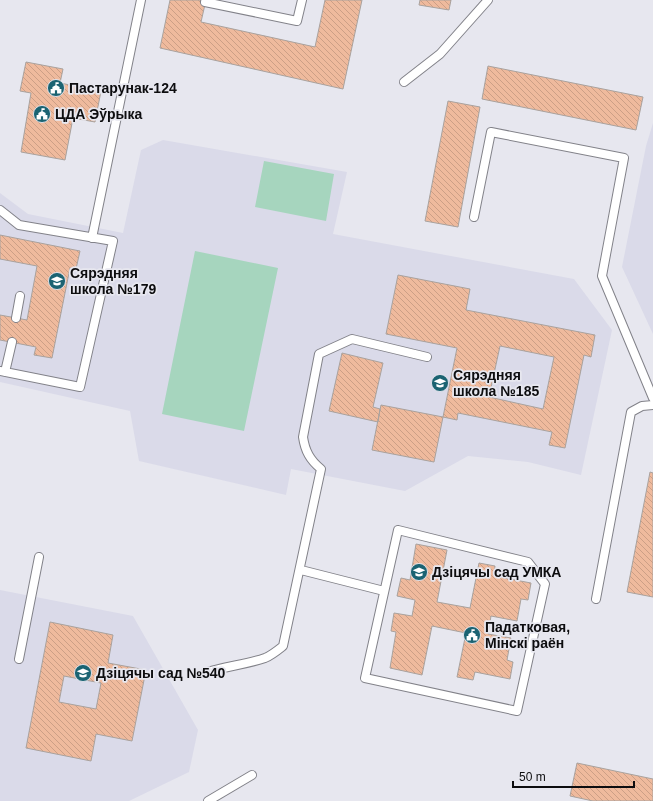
<svg xmlns="http://www.w3.org/2000/svg" width="653" height="801" font-family="Arial,sans-serif">
	<defs>
		<pattern id="building-back-hatch" width="6" height="6" patternUnits="userSpaceOnUse"><rect width="6" height="6" fill="#efba9d"/><path d="M-1 5l2 2M0 0l6 6M5-1l2 2" fill="none" stroke="#cc9f86"/></pattern>
	</defs>
	<rect width="100%" height="100%" fill="#e7e7ef"/>
	<!-- built -->
	<path fill="#dadae9" d="M 653,123 L 653,334 L 622,267 L 646,146 Z
		M 163,140 L 347,172 L 333,234 L 574,279 L 612,330 L 581,475 L 528,462 L 468,456 L 405,491 L 291,469 L 286,495 L 139,461 L 130,411 L 0,382 L 0,193 L 28,214 L 123,233 L 141,150 Z
		M 0,590 L 133,616 L 198,730 L 189,772 L 129,801 L 0,801 Z"/>
	<!-- garden -->
	<path fill="#a6d5be" d="M 264,161 L 334,174 L 326,221 L 255,207 Z
		M 195,251 L 278,268 L 244,431 L 162,414 Z"/>
	<!-- building -->
	<path fill="url(#building-back-hatch)" stroke="#a9a29e" fill-rule="evenodd" d="M 170,0 L 206,0 L 201,22 L 315,47 L 325,0 L 362,0 L 343,89 L 160,48 Z
		M 420,0 L 451,0 L 449,10 L 419,5 Z
		M 26,62 L 63,69 L 60,83 L 101,91 L 95,122 L 73,118 L 65,160 L 21,152 L 31,93 L 20,91 Z
		M 488,66 L 643,97 L 636,130 L 482,99 Z
		M 448,101 L 480,107 L 458,227 L 425,221 Z
		M 0,235 L 80,251 L 76,269 L 70,268 L 52,358 L 34,355 L 36,347 L 0,340 L 0,315 L 27,320 L 37,266 L 0,259 Z
		M 398,275 L 470,289 L 466,310 L 595,335 L 591,357 L 584,355 L 565,448 L 549,445 L 552,432 L 458,413 L 457,420 L 443,417 L 457,348 L 386,334 ZM 500,346 L 554,357 L 543,409 L 489,397 Z
		M 342,353 L 383,363 L 373,407 L 380,409 L 378,422 L 329,411 Z
		M 381,405 L 443,417 L 434,462 L 372,450 Z
		M 650,472 L 653,473 L 653,597 L 627,592 Z
		M 416,544 L 447,550 L 437,602 L 470,608 L 479,563 L 495,566 L 494,576 L 531,583 L 528,600 L 521,599 L 517,621 L 491,616 L 488,634 L 511,638 L 507,660 L 513,662 L 510,679 L 475,672 L 473,680 L 457,677 L 466,633 L 432,626 L 422,675 L 390,668 L 396,632 L 391,631 L 394,613 L 412,616 L 415,600 L 397,596 L 401,578 L 410,580 Z
		M 50,622 L 113,635 L 108,663 L 146,670 L 132,741 L 96,734 L 91,761 L 26,748 ZM 64,676 L 101,683 L 96,709 L 59,702 Z
		M 577,763 L 653,779 L 653,801 L 593,801 L 570,796 Z"/>
	<g fill="none" stroke-linecap="round" stroke-linejoin="round">
		<!-- lane casing -->
		<g stroke="#828289" stroke-width="10">
			<path id="lane" d="M 205,2 L 297,21 L 302,0
				M 404,82 L 440,54 L 488,0
				M 0,210 L 19,225 L 113,241 L 80,387 L 0,371
				M 474,217 L 491,132 L 624,158 L 602,276 L 653,398
				M 92,238 L 141,0
				M 16,318 L 20,296
				M 5,372 L 12,342
				M 398,530 L 528,562 L 545,584 L 517,711 L 365,678 Z
				M 301,570 L 384,591
				M 596,599 L 631,412 L 642,406 L 653,405
				M 19,659 L 39,557
				M 205,673 C 225,666 245,665 265,658 C 272,655 278,650 283,646 L 321,469 C 310,460 305,451 303,437 L 319,354 L 352,339 L 427,357
				M 208,801 L 252,775"/>
		</g>
		<!-- lane -->
		<use href="#lane" stroke="#fff" stroke-width="8"/>
	</g>
	<!-- icons -->
	<defs>
		<g id="civic-disc" transform="scale(0.9)"><circle r="9.5" fill="#1b6372" stroke="#e7e7ef"/><path d="M-.6-6.5H3V-4.5H.6V-3L4-1V1h2V6H-6V1h2V-1L-.6-3ZM-1.2 2.5V6h2.4V2.5Z" fill="#fff"/></g>
		<g id="school-disc" transform="scale(0.9)"><circle r="9.5" fill="#1b6372" stroke="#e7e7ef"/><path d="M0-5L7-2L0 1L-7-2ZM-4 1L0 2.5L4 1V4Q0 6-4 4Z" fill="#fff"/></g>
	</defs>
	<g fill-rule="evenodd">
		<use href="#civic-disc" x="56" y="88"/>
		<use href="#civic-disc" x="42" y="114"/>
		<use href="#school-disc" x="57" y="281"/>
		<use href="#school-disc" x="440" y="383"/>
		<use href="#school-disc" x="419" y="572"/>
		<use href="#civic-disc" x="472" y="635"/>
		<use href="#school-disc" x="83" y="673"/>
	</g>
	<g text-anchor="middle" dominant-baseline="central" stroke-width="3.5" stroke-linejoin="round" paint-order="stroke">
		<!-- poi labels -->
		<g font-size="14" font-weight="bold" fill="#0d0d0f" stroke="#e7e7ef" text-anchor="start">
			<text x="69" y="88">Пастарунак-124</text>
			<text x="55" y="114">ЦДА Эўрыка</text>
			<text x="70" y="273">Сярэдняя<tspan x="70" dy="16">школа №179</tspan></text>
			<text x="453" y="375">Сярэдняя<tspan x="453" dy="16">школа №185</tspan></text>
			<text x="432" y="572">Дзіцячы сад УМКА</text>
			<text x="485" y="627">Падатковая,<tspan x="485" dy="16">Мінскі раён</tspan></text>
			<text x="96" y="673">Дзіцячы сад №540</text>
		</g>
	</g>
	<!-- scale -->
	<path d="M513 781v6h121v-6" fill="none" stroke="#0d0d0f" stroke-width="2"/>
	<text x="519" y="781" font-size="12" fill="#0d0d0f" stroke="#e7e7ef" stroke-width="3" paint-order="stroke">50 m</text>
</svg>
